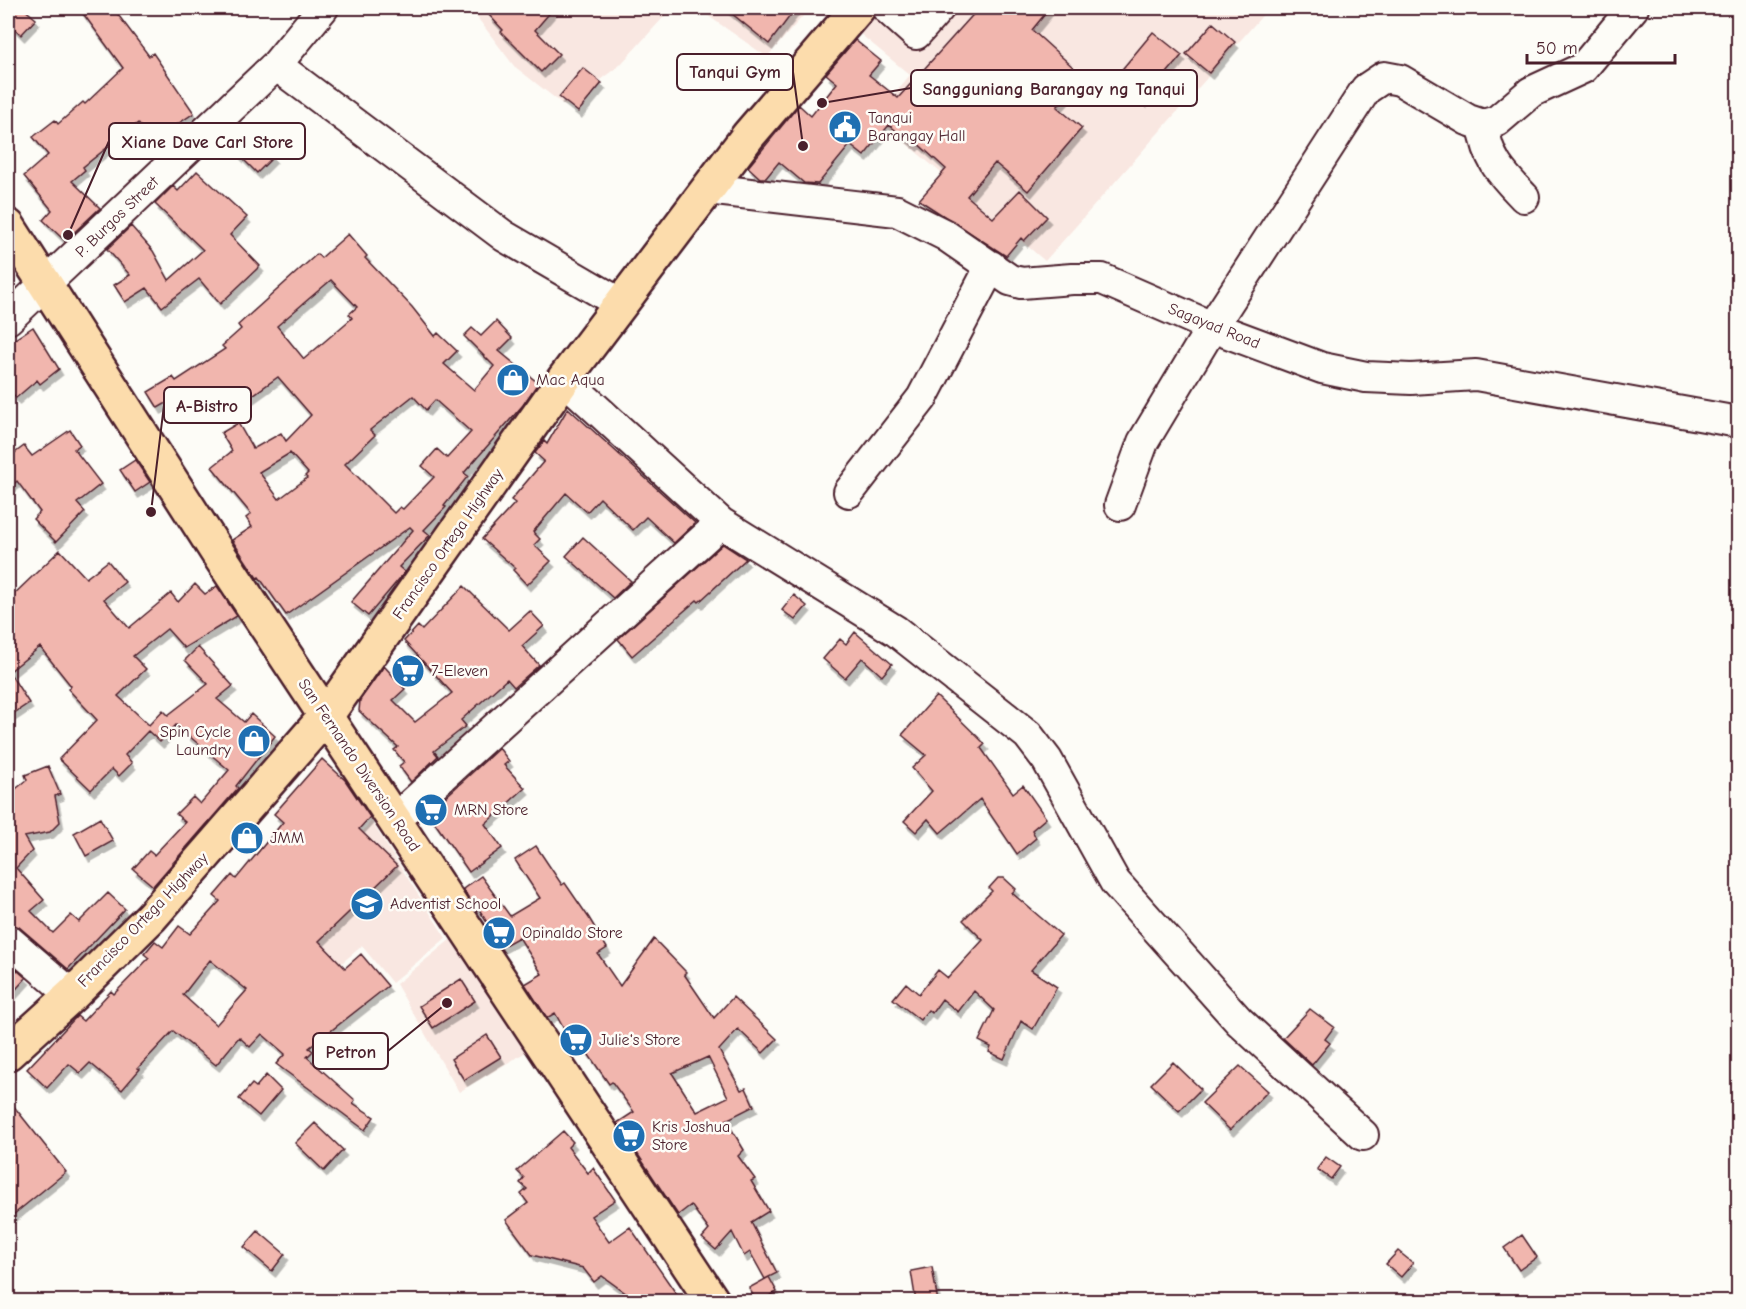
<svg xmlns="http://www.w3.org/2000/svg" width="1746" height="1309" font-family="'Comic Neue',sans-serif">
	<defs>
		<filter id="shadow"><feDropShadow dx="3.5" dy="6" stdDeviation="0" flood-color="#0004"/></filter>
	</defs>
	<rect width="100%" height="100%" fill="#fdfcf7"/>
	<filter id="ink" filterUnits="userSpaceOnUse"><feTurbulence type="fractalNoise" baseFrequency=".0167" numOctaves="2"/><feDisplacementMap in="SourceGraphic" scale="12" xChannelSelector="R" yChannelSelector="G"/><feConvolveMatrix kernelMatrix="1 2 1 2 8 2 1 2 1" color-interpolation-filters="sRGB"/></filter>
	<g filter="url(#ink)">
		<!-- built -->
		<path fill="#f9e7e1" d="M 470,8 L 672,8 L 620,65 L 565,106 L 514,66 Z
			M 697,8 L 810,8 L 767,57 Z
			M 870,8 L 1269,8 L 1045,261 L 875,117 L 910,75 L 853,28 Z
			M 371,821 L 446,938 L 392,983 L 362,946 L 312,988 L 300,914 Z
			M 456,935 L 531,1049 L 459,1092 L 396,984 Z"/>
		<!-- building -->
		<path fill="#f1b6ae" stroke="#4a1f2b" stroke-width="1.5" fill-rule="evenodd" filter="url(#shadow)" d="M 14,8 L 23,8 L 36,19 L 21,35 L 8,22 L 8,14 Z
			M 79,8 L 113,8 L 149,56 L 153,53 L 194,113 L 172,128 L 177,135 L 157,151 L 138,123 L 83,167 L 85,170 L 72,181 L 100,208 L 65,241 L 43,220 L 52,210 L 24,176 L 48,155 L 33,137 L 55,120 L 58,124 L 83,102 L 85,104 L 123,68 Z
			M 497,8 L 554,8 L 535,30 L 559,54 L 541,72 L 501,32 L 503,30 L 489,15 Z
			M 725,8 L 796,8 L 769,44 Z
			M 979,8 L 1050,8 L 1032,30 L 1084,77 L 1057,107 L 1082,128 L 1028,191 L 995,163 L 967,196 L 993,218 L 1020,190 L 1047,217 L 1024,241 L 1021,238 L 1006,256 L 919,200 L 946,169 L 916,142 L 914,145 L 889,125 L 864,156 L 850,145 L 818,184 L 804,183 L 779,162 L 766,178 L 760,178 L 748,167 L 799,105 L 811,116 L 837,83 L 826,74 L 855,40 L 881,61 L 869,75 L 898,98 Z
			M 1213,23 L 1235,42 L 1209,73 L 1186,54 Z
			M 1153,32 L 1182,55 L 1143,102 L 1114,79 Z
			M 583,68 L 602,83 L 578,112 L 559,97 Z
			M 244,129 L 273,157 L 257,173 L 229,145 Z
			M 197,171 L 247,217 L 230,235 L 260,266 L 220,304 L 199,279 L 162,307 L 147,288 L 125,302 L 114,285 L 130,275 L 107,249 L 131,226 L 153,251 L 169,280 L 203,250 L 155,204 L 173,186 L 178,191 Z
			M 348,234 L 367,256 L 365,258 L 412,307 L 435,336 L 438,333 L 457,351 L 444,364 L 474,390 L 494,366 L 464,336 L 472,328 L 481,336 L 496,321 L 512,338 L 499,351 L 538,383 L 523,405 L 464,473 L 468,476 L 444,506 L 446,507 L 424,530 L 430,535 L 399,567 L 405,572 L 368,616 L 351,602 L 413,530 L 410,527 L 286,615 L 259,577 L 257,578 L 232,540 L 252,527 L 246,518 L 251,514 L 212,467 L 232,451 L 221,433 L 238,423 L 253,449 L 281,433 L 286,441 L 311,415 L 278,377 L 236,407 L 225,391 L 221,391 L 179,414 L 170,401 L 158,408 L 148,392 L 173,377 L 176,381 L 225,349 L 222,346 L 241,329 L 238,325 L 317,254 L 321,258 ZM 331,280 L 357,307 L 349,314 L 352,318 L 304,359 L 277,326 ZM 413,396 L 426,410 L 435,400 L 471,432 L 447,458 L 437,449 L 422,466 L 434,477 L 403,509 L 400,507 L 394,513 L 345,464 L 375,435 L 370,430 ZM 290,453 L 308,473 L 305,476 L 307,478 L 279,499 L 259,472 Z
			M 33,327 L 59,369 L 40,384 L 37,380 L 16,398 L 8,388 L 8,357 L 15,351 L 9,343 Z
			M 568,408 L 695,523 L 674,543 L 646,517 L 633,530 L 600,498 L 587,512 L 566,493 L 533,532 L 540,539 L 534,545 L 551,561 L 527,585 L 513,570 L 515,568 L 482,539 L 515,503 L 511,500 L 544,461 L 535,453 L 544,441 L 547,444 Z
			M 70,430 L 80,445 L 74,449 L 101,484 L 77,503 L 85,512 L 56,542 L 33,519 L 40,512 L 17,481 L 8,489 L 8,458 L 24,446 L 32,456 Z
			M 135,460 L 150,482 L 135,492 L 120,470 Z
			M 583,537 L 631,581 L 613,598 L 566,556 Z
			M 723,544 L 746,559 L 699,602 L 697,600 L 632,656 L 618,639 Z
			M 60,550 L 86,578 L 108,561 L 125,582 L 104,599 L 129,628 L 171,593 L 178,602 L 195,584 L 205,594 L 217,586 L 237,616 L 184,648 L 167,629 L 133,656 L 146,669 L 118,696 L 149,725 L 163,710 L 168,715 L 208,684 L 185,660 L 198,647 L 233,686 L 217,699 L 244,722 L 251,714 L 275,736 L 236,786 L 238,788 L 153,886 L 133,869 L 149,851 L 154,855 L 185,822 L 176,814 L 193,797 L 200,804 L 229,770 L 176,725 L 160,742 L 148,731 L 125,755 L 132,763 L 119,776 L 112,769 L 91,790 L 59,759 L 97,720 L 68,689 L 71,686 L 40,647 L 9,672 L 29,703 L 8,717 L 8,609 L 15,603 L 10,598 Z
			M 464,586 L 509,630 L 530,611 L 544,626 L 522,646 L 539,665 L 514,687 L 507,679 L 461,720 L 466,726 L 434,751 L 438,756 L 411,782 L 399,766 L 404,762 L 394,750 L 398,747 L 359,711 L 360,700 L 384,666 L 405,689 L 393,700 L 415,722 L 452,693 L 404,641 L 418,626 L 422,630 Z
			M 794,595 L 807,606 L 795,620 L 782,610 Z
			M 855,632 L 892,664 L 882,676 L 862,658 L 845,678 L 823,659 L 840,639 L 846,644 Z
			M 936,696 L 985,744 L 981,748 L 1013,793 L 1023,785 L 1046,818 L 1032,830 L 1036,838 L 1017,854 L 980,799 L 940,833 L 928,819 L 916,832 L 904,821 L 932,791 L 912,768 L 926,755 L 902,735 Z
			M 499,748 L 509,761 L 504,765 L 525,788 L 485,824 L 502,848 L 469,872 L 428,813 Z
			M 322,759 L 345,780 L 370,817 L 359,829 L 397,866 L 319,941 L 345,968 L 361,954 L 388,986 L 309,1048 L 313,1051 L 307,1057 L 355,1100 L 353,1103 L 374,1117 L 365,1130 L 276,1064 L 285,1054 L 262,1034 L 250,1047 L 239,1037 L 216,1065 L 173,1031 L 138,1068 L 140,1069 L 122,1090 L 90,1063 L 80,1073 L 69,1064 L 47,1088 L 27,1069 L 77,1016 L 83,1021 L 111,991 L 114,994 L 149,958 L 144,954 L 155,941 L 163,947 L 179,926 L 190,934 L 220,901 L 214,896 L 232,875 L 236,879 L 283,822 L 274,814 ZM 210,960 L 247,990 L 216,1025 L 183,995 Z
			M 48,766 L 60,794 L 55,796 L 60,822 L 50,832 L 24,837 L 32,851 L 16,868 L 44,900 L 31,911 L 53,933 L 71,915 L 79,922 L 108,893 L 125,909 L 68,969 L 19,927 L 8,923 L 8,795 L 27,780 L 25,775 Z
			M 100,818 L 113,841 L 86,856 L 74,833 Z
			M 536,846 L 562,885 L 565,883 L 589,918 L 607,948 L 598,954 L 620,986 L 654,939 L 686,972 L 684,974 L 714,1018 L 733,997 L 777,1039 L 763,1053 L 738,1029 L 719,1050 L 741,1090 L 746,1088 L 754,1106 L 726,1120 L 744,1150 L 738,1156 L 755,1179 L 751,1181 L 769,1211 L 751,1222 L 777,1273 L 765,1279 L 750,1252 L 744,1256 L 732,1232 L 716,1250 L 702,1238 L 709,1230 L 691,1205 L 678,1215 L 617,1123 L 634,1112 L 612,1082 L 609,1084 L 582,1045 L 575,1049 L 555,1013 L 547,1018 L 525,984 L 542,974 L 519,937 L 501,947 L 479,909 L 476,910 L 463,889 L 481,876 L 510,916 L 540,898 L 515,860 ZM 708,1057 L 728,1097 L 697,1112 L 672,1073 Z
			M 998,878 L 1004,878 L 1016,889 L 1012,893 L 1061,935 L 1031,970 L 1057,987 L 1033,1029 L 1021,1021 L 1004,1059 L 989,1052 L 991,1047 L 979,1041 L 994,1010 L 974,991 L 958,1012 L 942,999 L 932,1013 L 928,1010 L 920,1020 L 893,999 L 906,983 L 919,994 L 938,970 L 948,978 L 983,940 L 963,920 L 992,891 L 989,888 Z
			M 10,964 L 26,978 L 8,998 L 8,967 Z
			M 461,979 L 475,1001 L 433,1028 L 419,1006 Z
			M 1310,1009 L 1334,1027 L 1325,1039 L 1330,1043 L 1312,1065 L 1283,1038 Z
			M 487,1035 L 501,1057 L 464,1080 L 451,1059 Z
			M 1173,1062 L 1201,1089 L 1179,1111 L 1151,1084 Z
			M 1240,1066 L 1268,1091 L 1230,1130 L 1202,1103 Z
			M 266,1075 L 281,1090 L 259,1116 L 239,1099 L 252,1084 L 256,1087 Z
			M 8,1099 L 66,1172 L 8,1219 Z
			M 315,1123 L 343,1150 L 324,1171 L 295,1143 Z
			M 563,1131 L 573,1142 L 568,1147 L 588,1173 L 593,1168 L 615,1200 L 591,1216 L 609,1242 L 630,1227 L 682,1302 L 638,1302 L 602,1276 L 594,1282 L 583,1268 L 532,1255 L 506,1220 L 528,1203 L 521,1194 L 527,1189 L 520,1183 L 524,1178 L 517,1171 Z
			M 1326,1157 L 1340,1167 L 1331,1179 L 1317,1169 Z
			M 258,1231 L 285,1254 L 272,1271 L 244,1247 Z
			M 1522,1235 L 1537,1257 L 1519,1270 L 1504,1248 Z
			M 1398,1251 L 1413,1263 L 1401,1277 L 1386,1264 Z
			M 932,1267 L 938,1302 L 916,1302 L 911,1271 Z
			M 769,1277 L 777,1292 L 757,1302 L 749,1288 Z"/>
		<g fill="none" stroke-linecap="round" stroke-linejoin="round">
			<!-- minor casing -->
			<g stroke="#4a1f2b" stroke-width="34">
				<path id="minor" d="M 887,8 L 916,34 L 939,8
					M 276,65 L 504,236 L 621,304
					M 1483,125 C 1488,160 1500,172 1524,197
					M 707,189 L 897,211 L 945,235 L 1010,280 L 1021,283 L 1072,279 L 1102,279 L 1212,327 L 1322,368 L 1366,377 L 1411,379 L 1476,375 L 1738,422
					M 8,319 L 276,65 L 323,8
					M 564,379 L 721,523 L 896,631 L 1028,735 L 1047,760 L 1115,882 L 1239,1021 L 1363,1135
					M 849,492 L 922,398 L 991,266
					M 1120,505 L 1143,442 L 1212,327 L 1366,89 L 1384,77 L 1400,80 L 1468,120 L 1483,125 L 1497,121 L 1531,92 L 1583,68 L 1633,8
					M 395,819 L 721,523
					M 8,940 L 72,995"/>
			</g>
			<!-- major casing -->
			<g stroke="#4a1f2b" stroke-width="38">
				<path id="major" d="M 8,1053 L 72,995 L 151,917 L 326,716 L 564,379 L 748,136 L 858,8"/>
			</g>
			<!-- highway casing -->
			<g stroke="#4a1f2b" stroke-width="38">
				<path id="highway" d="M 8,226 L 219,555 L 713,1302"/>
			</g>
			<!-- minor -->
			<use href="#minor" stroke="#fdfcf7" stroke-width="30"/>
			<!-- major -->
			<use href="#major" stroke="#fcdcac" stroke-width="33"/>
			<!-- highway -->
			<use href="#highway" stroke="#fcdcac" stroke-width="33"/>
		</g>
	</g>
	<!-- icons -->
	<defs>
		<g id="civic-disc" transform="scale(1.725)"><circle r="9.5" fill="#1f6fb2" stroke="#fdfcf7"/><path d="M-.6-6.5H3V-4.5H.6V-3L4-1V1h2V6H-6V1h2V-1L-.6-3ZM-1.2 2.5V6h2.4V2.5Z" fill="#fff"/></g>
		<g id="shop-disc" transform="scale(1.725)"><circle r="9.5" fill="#1f6fb2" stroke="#fdfcf7"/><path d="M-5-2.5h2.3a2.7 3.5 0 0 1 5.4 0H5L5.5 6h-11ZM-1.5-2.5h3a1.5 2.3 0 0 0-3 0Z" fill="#fff"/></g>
		<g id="supermarket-disc" transform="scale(1.725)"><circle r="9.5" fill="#1f6fb2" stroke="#fdfcf7"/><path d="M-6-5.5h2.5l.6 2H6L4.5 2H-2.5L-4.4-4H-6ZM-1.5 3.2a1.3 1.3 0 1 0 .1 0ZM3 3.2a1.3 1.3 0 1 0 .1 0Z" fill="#fff"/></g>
		<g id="school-disc" transform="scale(1.725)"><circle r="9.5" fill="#1f6fb2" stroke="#fdfcf7"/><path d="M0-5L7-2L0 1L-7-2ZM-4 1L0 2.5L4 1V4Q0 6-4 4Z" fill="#fff"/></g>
	</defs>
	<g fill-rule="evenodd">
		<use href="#civic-disc" x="845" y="127"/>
		<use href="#shop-disc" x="513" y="380"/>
		<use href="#supermarket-disc" x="408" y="671"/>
		<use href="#shop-disc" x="254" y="741"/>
		<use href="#supermarket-disc" x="431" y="810"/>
		<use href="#shop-disc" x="247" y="838"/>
		<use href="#school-disc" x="367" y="904"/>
		<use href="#supermarket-disc" x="499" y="933"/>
		<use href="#supermarket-disc" x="576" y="1040"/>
		<use href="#supermarket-disc" x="629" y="1136"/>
	</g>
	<g text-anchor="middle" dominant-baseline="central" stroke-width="5" stroke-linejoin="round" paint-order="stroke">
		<!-- poi labels -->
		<g font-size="16" fill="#4a1f2b" stroke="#fdfcf7" text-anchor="start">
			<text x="868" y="118">Tanqui<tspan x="868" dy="18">Barangay Hall</tspan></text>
			<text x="536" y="380">Mac Aqua</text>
			<text x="431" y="671">7-Eleven</text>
			<text x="231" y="732" text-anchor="end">Spin Cycle<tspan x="231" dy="18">Laundry</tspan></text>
			<text x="454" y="810">MRN Store</text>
			<text x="270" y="838">JMM</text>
			<text x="390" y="904">Adventist School</text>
			<text x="522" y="933">Opinaldo Store</text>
			<text x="599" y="1040">Julie's Store</text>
			<text x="652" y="1127">Kris Joshua<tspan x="652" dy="18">Store</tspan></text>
		</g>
		<!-- street labels -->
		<g font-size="16" fill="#4a1f2b" stroke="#fdfcf7">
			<text transform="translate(117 217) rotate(-44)">P. Burgos Street</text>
			<text transform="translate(1214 326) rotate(22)">Sagayad Road</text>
			<text transform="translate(448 544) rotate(-55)">Francisco Ortega Highway</text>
			<text transform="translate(359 765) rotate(56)">San Fernando Diversion Road</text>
			<text transform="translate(143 920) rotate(-46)">Francisco Ortega Highway</text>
		</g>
	</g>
	<!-- callouts -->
	<path fill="none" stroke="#4a1f2b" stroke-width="2" d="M803 146L793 72M822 103L911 88M68 235L109 141M151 512L164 405M447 1003L388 1051"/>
	<g fill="#4a1f2b" stroke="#fdfcf7" stroke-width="2">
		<circle cx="803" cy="146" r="6"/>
		<circle cx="822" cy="103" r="6"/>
		<circle cx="68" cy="235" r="6"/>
		<circle cx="151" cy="512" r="6"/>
		<circle cx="447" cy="1003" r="6"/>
	</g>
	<g fill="#fdfcf7" stroke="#4a1f2b" stroke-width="2">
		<rect x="677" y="54" width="116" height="36" rx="6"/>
		<rect x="911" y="70" width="286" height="36" rx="6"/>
		<rect x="109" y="123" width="196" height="36" rx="6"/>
		<rect x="164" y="387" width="87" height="36" rx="6"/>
		<rect x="313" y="1033" width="75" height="36" rx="6"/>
	</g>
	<g font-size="18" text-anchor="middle" font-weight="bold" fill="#4a1f2b">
		<text x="735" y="78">Tanqui Gym</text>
		<text x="1054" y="95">Sangguniang Barangay ng Tanqui</text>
		<text x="207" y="148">Xiane Dave Carl Store</text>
		<text x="207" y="412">A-Bistro</text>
		<text x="351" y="1058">Petron</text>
	</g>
	<!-- margin -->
	<rect width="1746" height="1309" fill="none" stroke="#fdfcf7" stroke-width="30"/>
	<rect x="15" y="15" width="1716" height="1279" fill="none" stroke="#4a1f2b" stroke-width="2" filter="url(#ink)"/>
	<!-- scale -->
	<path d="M1527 54v9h148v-9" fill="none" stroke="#4a1f2b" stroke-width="3"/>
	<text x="1536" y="54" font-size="18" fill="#4a1f2b" stroke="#fdfcf7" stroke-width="4.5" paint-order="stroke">50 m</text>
</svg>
